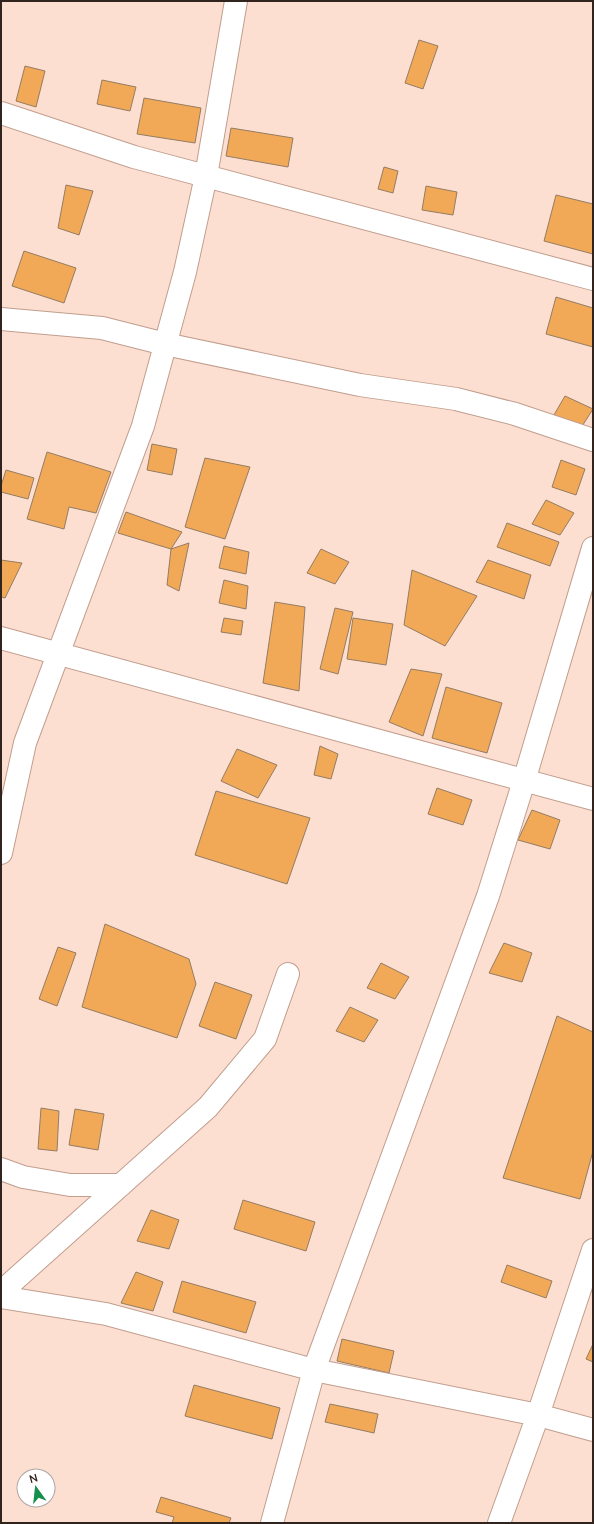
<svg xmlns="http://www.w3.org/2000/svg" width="594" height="1524" font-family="'Nunito Sans',sans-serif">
	<rect width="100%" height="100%" fill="#fddfd1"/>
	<!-- building -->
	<path fill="#f1a958" stroke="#947c62" d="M 419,40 L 438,46 L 423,89 L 405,83 Z
		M 25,66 L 45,71 L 36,107 L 16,101 Z
		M 102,80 L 136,87 L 130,111 L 97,104 Z
		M 144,98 L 201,108 L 195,143 L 137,134 Z
		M 231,128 L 293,138 L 288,167 L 226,156 Z
		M 384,167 L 398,171 L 393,193 L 378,189 Z
		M 66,185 L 93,191 L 79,235 L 58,228 Z
		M 426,186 L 457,192 L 453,215 L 422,210 Z
		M 556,195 L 593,204 L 593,254 L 544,241 Z
		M 24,251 L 76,268 L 64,303 L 12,286 Z
		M 556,297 L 593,308 L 593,347 L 546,334 Z
		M 565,396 L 593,409 L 579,431 L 551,420 Z
		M 152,444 L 177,449 L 172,475 L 147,470 Z
		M 47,452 L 111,472 L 96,513 L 69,507 L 64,529 L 27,519 Z
		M 205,458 L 250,467 L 225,539 L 185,527 Z
		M 561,460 L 585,469 L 576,495 L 552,487 Z
		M 6,470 L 34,478 L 28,499 L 1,492 L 1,486 Z
		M 546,500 L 574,513 L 560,535 L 532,524 Z
		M 126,512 L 182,532 L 171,549 L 118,533 Z
		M 507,523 L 559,542 L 550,566 L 497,547 Z
		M 189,543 L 179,591 L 167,585 L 171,549 Z
		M 224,546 L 249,552 L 246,574 L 219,568 Z
		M 321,549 L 349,562 L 335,584 L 307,573 Z
		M 1,560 L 22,563 L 5,598 L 1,597 Z
		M 488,560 L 531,575 L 524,599 L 476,582 Z
		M 412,570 L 477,596 L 445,646 L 404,625 Z
		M 224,580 L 248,586 L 246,609 L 219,603 Z
		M 275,602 L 305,607 L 299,691 L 263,683 Z
		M 335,608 L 353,612 L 338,674 L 320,669 Z
		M 224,618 L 243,621 L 241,635 L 221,632 Z
		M 353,618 L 393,624 L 386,665 L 347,659 Z
		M 411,669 L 442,674 L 423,736 L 389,722 Z
		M 446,687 L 502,703 L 487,753 L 432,738 Z
		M 320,746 L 338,754 L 331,779 L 314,775 Z
		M 237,749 L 277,765 L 258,798 L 221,781 Z
		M 437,788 L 472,800 L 463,825 L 428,814 Z
		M 216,791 L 310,818 L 287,884 L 195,855 Z
		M 532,810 L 560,820 L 550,849 L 518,840 Z
		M 105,924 L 189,959 L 196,984 L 177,1038 L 82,1007 Z
		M 504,943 L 532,953 L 522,982 L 489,973 Z
		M 58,947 L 76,953 L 57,1006 L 39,999 Z
		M 381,963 L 409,977 L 395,999 L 367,988 Z
		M 215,982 L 252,995 L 236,1039 L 199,1026 Z
		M 350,1007 L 378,1020 L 364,1042 L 336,1031 Z
		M 557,1016 L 593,1032 L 593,1151 L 580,1199 L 503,1178 Z
		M 41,1108 L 59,1111 L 57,1151 L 38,1149 Z
		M 75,1109 L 104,1114 L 98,1150 L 69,1145 Z
		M 243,1200 L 315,1222 L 306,1251 L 234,1229 Z
		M 151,1210 L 179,1220 L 169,1249 L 137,1241 Z
		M 507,1265 L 552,1281 L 546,1298 L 501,1282 Z
		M 136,1272 L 163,1282 L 153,1311 L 121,1303 Z
		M 182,1281 L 256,1302 L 246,1333 L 173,1312 Z
		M 342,1339 L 394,1351 L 389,1373 L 337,1361 Z
		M 593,1344 L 593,1362 L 586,1359 Z
		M 194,1385 L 280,1408 L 272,1439 L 185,1416 Z
		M 330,1404 L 378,1414 L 374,1433 L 325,1422 Z
		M 161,1497 L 231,1518 L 229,1523 L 172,1523 L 174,1517 L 156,1512 Z"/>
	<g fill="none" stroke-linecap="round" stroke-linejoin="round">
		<!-- street casing -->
		<g stroke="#c19e8e" stroke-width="24">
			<path id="street" d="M 1,113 L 134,157 L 593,279
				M 1,319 L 102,328 L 165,344 L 360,385 L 456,399 L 515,414 L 593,440
				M 1,638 L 593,799
				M 1,853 L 25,743 L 143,426 L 185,272 L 206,176 L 236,1
				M 1,1169 L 23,1177 L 70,1185 L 121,1185
				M 1,1292 L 208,1107 L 265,1039 L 288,974
				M 1,1297 L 106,1314 L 314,1370 L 538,1415 L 593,1430
				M 272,1523 L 314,1370 L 488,896 L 524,781 L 593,548
				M 499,1523 L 538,1415 L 593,1250"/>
		</g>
		<!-- street -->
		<use href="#street" stroke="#fff" stroke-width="22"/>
	</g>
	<!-- border -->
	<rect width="594" height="1524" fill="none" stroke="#31231d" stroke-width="4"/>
	<!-- north arrow -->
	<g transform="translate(36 1488) rotate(345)"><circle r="19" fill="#ffffff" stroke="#ada7a5"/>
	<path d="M0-3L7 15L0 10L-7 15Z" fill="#15914d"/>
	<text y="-6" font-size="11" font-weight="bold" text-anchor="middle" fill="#31231d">N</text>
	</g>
</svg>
